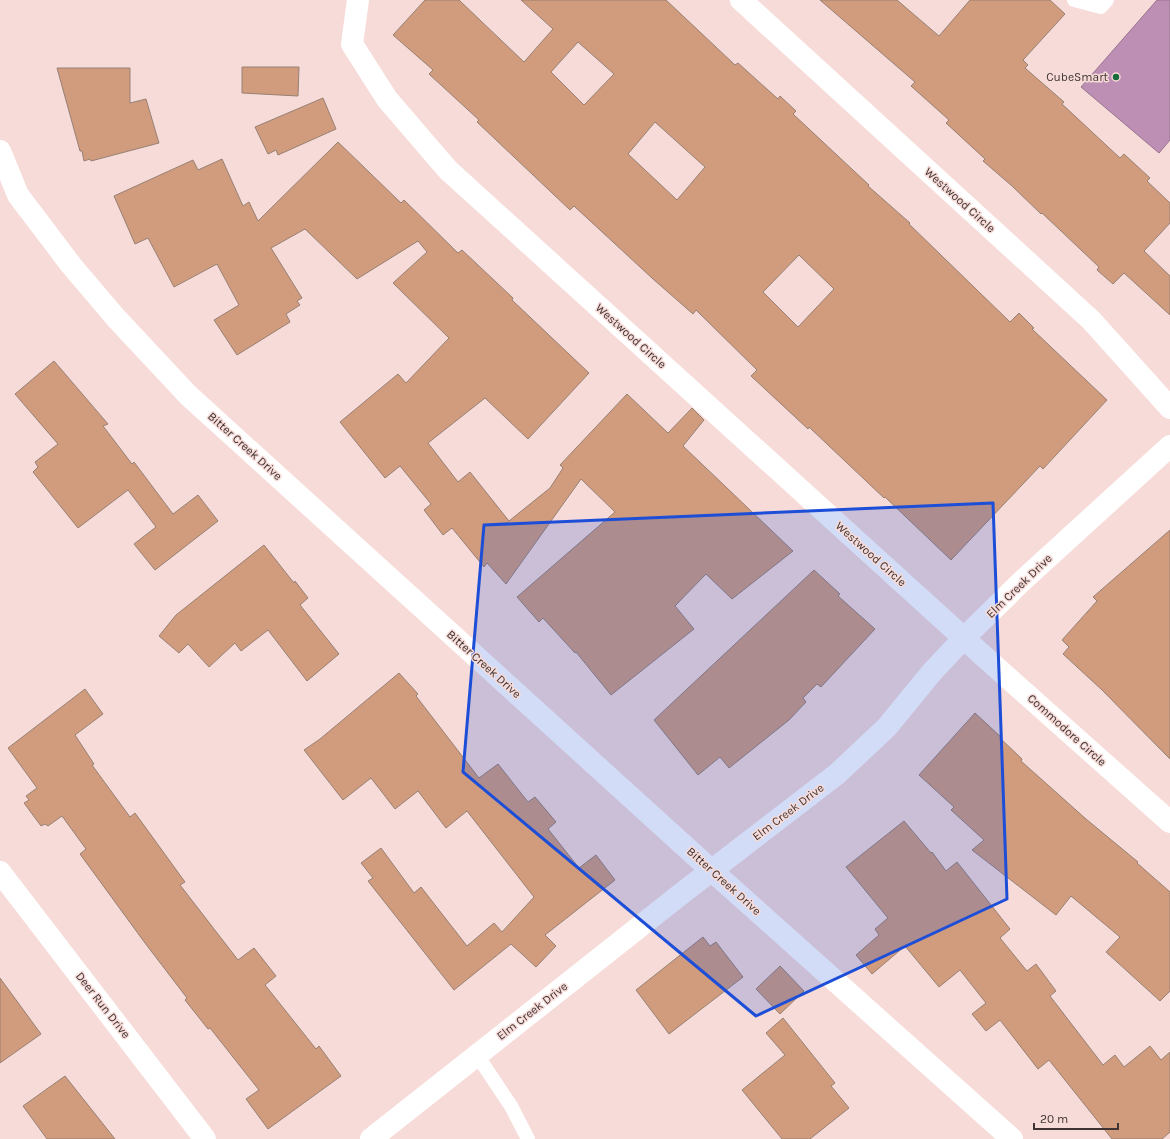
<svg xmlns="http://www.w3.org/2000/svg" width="1170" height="1139" font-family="Karla,sans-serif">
	<rect width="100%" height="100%" fill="#f7dbd8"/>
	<!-- water -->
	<path fill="#be8fb5" stroke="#98748e" d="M 1157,0 L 1170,0 L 1170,140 L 1159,153 L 1081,87 Z"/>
	<!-- building -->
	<path fill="#d19b7d" stroke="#978175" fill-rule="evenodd" d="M 425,0 L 459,0 L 524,62 L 553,29 L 521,0 L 666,0 L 735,65 L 738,63 L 778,99 L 780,96 L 796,111 L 793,114 L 869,185 L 868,186 L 910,223 L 909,224 L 1010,322 L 1019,313 L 1034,328 L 1032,329 L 1107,400 L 1043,469 L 1040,466 L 951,560 L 885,497 L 884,498 L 809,427 L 808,429 L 751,376 L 757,370 L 696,310 L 693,314 L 653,279 L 574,206 L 570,210 L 477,122 L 479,120 L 429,74 L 433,70 L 393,35 ZM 578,42 L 614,74 L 584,105 L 551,72 ZM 655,122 L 705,167 L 677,200 L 628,154 ZM 799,255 L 834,289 L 798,327 L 763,292 Z
		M 820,0 L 897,0 L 939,36 L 970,0 L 1050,0 L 1065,14 L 1023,60 L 1028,65 L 1025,68 L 1064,102 L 1062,104 L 1120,158 L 1124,154 L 1150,178 L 1147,181 L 1170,203 L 1170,223 L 1144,251 L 1170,276 L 1170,315 L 1124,273 L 1113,284 L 1097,270 L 1099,267 L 1042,213 L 1041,214 L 1012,186 L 983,161 L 985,159 L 946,123 L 949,120 L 911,86 L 915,82 Z
		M 242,67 L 299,67 L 298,96 L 242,93 Z
		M 57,68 L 130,68 L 130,103 L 146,99 L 159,143 L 91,161 L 90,159 L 84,161 L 82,151 L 80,151 Z
		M 323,98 L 336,129 L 278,155 L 276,150 L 268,154 L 255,127 Z
		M 338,142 L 401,203 L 404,200 L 458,253 L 462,250 L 513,298 L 512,300 L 589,373 L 528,439 L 485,398 L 428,443 L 458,482 L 470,472 L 509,521 L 550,488 L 563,468 L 560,465 L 627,394 L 668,433 L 692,408 L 704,420 L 683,446 L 793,551 L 732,599 L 706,574 L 675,606 L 694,629 L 611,695 L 576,652 L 575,653 L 543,618 L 539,622 L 517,597 L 615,512 L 581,479 L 506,584 L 487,563 L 484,567 L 452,528 L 443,535 L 424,510 L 431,504 L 400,466 L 385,478 L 340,422 L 398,374 L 406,383 L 449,338 L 393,283 L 427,252 L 418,241 L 357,279 L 305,229 L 271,248 L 302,298 L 297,301 L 300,305 L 286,314 L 290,322 L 237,355 L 214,320 L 239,305 L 217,264 L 174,287 L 148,238 L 135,244 L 114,196 L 193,160 L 198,170 L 222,159 L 243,206 L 249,202 L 258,221 Z
		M 54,361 L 108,424 L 103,426 L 132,464 L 134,462 L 173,514 L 198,495 L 218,521 L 155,570 L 134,544 L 156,527 L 128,490 L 78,528 L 33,472 L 38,467 L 35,462 L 58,444 L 15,394 Z
		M 1170,530 L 1170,759 L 1102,690 L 1063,654 L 1069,647 L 1062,640 L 1097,601 L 1093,597 Z
		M 264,545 L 294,583 L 295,581 L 308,598 L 300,605 L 339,654 L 307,681 L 268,630 L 241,651 L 235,643 L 209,667 L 188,644 L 179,653 L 159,636 L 176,615 Z
		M 814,570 L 840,594 L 838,596 L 875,629 L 821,687 L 817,684 L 803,698 L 806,702 L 789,720 L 729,768 L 720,757 L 698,775 L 654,720 Z
		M 399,673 L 418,694 L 416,696 L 479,778 L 498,764 L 528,802 L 535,797 L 556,822 L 548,829 L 579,868 L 596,855 L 615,880 L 545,935 L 556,946 L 536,967 L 511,944 L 454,990 L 368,881 L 373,878 L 361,863 L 381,848 L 414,893 L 421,887 L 467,946 L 494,923 L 502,932 L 534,897 L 467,811 L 446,828 L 418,791 L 395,809 L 371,778 L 343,800 L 304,750 L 320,739 Z
		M 85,689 L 103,714 L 75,735 L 94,764 L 92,765 L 130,817 L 135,813 L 185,882 L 180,885 L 238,960 L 254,948 L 276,976 L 265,985 L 316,1049 L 319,1046 L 341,1076 L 268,1129 L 246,1099 L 259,1090 L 210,1028 L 208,1029 L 185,1000 L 187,998 L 145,943 L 80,854 L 86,849 L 62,816 L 48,826 L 45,824 L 41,826 L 24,803 L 29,800 L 26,796 L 37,788 L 8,748 Z
		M 975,713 L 1002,738 L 1001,739 L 1022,759 L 1021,761 L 1086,819 L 1138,862 L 1137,863 L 1170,892 L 1170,991 L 1160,1001 L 1106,952 L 1120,937 L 1071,896 L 1056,915 L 972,850 L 984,840 L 951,810 L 954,807 L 919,775 Z
		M 904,821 L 931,853 L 932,852 L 946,871 L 957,862 L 1010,929 L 1000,938 L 1027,971 L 1036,964 L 1056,991 L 1050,996 L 1103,1065 L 1115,1055 L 1124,1067 L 1150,1046 L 1161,1060 L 1170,1052 L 1170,1132 L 1162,1139 L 1112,1139 L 1049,1060 L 1038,1069 L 1000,1020 L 986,1031 L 972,1014 L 986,1003 L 960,970 L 939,987 L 905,946 L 872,974 L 856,955 L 879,935 L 875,929 L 888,918 L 846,867 Z
		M 703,937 L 710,946 L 716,942 L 743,977 L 669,1034 L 636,990 Z
		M 780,966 L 804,991 L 780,1014 L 756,989 Z
		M 0,978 L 41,1034 L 0,1063 Z
		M 783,1018 L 835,1083 L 831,1086 L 849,1108 L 810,1139 L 782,1139 L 742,1090 L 785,1055 L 766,1033 Z
		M 65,1076 L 115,1139 L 47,1139 L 23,1106 Z"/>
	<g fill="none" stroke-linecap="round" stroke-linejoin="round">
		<!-- lane -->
		<path stroke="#fff" stroke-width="14" d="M 1074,0 L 1101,7 L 1107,0
			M 477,1055 L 511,1106 L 528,1139"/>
		<!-- street -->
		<path stroke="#fff" stroke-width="22" d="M 358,0 L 352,44 L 387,99 L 448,170 L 989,661 L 1170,822
			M 741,0 L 1091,320 L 1170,408
			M 0,151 L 18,195 L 71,265 L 116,318 L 188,395 L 711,870 L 1012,1139
			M 0,872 L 205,1139
			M 371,1139 L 681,894 L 837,774 L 887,727 L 932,672 L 964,638 L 1020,583 L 1170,446"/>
	</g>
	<!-- marked area -->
	<path fill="#1d4ed8" fill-opacity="0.2" stroke="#1d4ed8" stroke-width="3" stroke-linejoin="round" d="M 993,503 L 1007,899 L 756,1016 L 463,772 L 484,525 Z"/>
	<!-- markers -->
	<circle fill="#186b3c" stroke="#f7dbd8" stroke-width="1.5" cx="1116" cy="77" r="4"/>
	<g text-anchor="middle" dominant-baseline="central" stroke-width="3" stroke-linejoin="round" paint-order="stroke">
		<!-- poi labels -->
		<g font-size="12" fill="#3f3433" stroke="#f7dbd8" text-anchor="end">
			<text x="1108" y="77">CubeSmart</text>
		</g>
		<!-- street labels -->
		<g font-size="12" fill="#3f3433" stroke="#f7dbd8">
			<text transform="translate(960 200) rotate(42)">Westwood Circle</text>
			<text transform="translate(631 336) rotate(42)">Westwood Circle</text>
			<text transform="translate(245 446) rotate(42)">Bitter Creek Drive</text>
			<text transform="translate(871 554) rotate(42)">Westwood Circle</text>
			<text transform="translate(1019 586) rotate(-44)">Elm Creek Drive</text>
			<text transform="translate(484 664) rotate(42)">Bitter Creek Drive</text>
			<text transform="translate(1067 730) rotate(42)">Commodore Circle</text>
			<text transform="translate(788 812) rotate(-37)">Elm Creek Drive</text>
			<text transform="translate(724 881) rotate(42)">Bitter Creek Drive</text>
			<text transform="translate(103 1005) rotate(52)">Deer Run Drive</text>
			<text transform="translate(532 1011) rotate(-38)">Elm Creek Drive</text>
		</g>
	</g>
	<!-- scale -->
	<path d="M1034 1123v6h84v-6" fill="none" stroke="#3f3433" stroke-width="2"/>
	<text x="1040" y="1123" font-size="12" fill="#3f3433" stroke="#f7dbd8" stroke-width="3" paint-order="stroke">20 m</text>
</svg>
